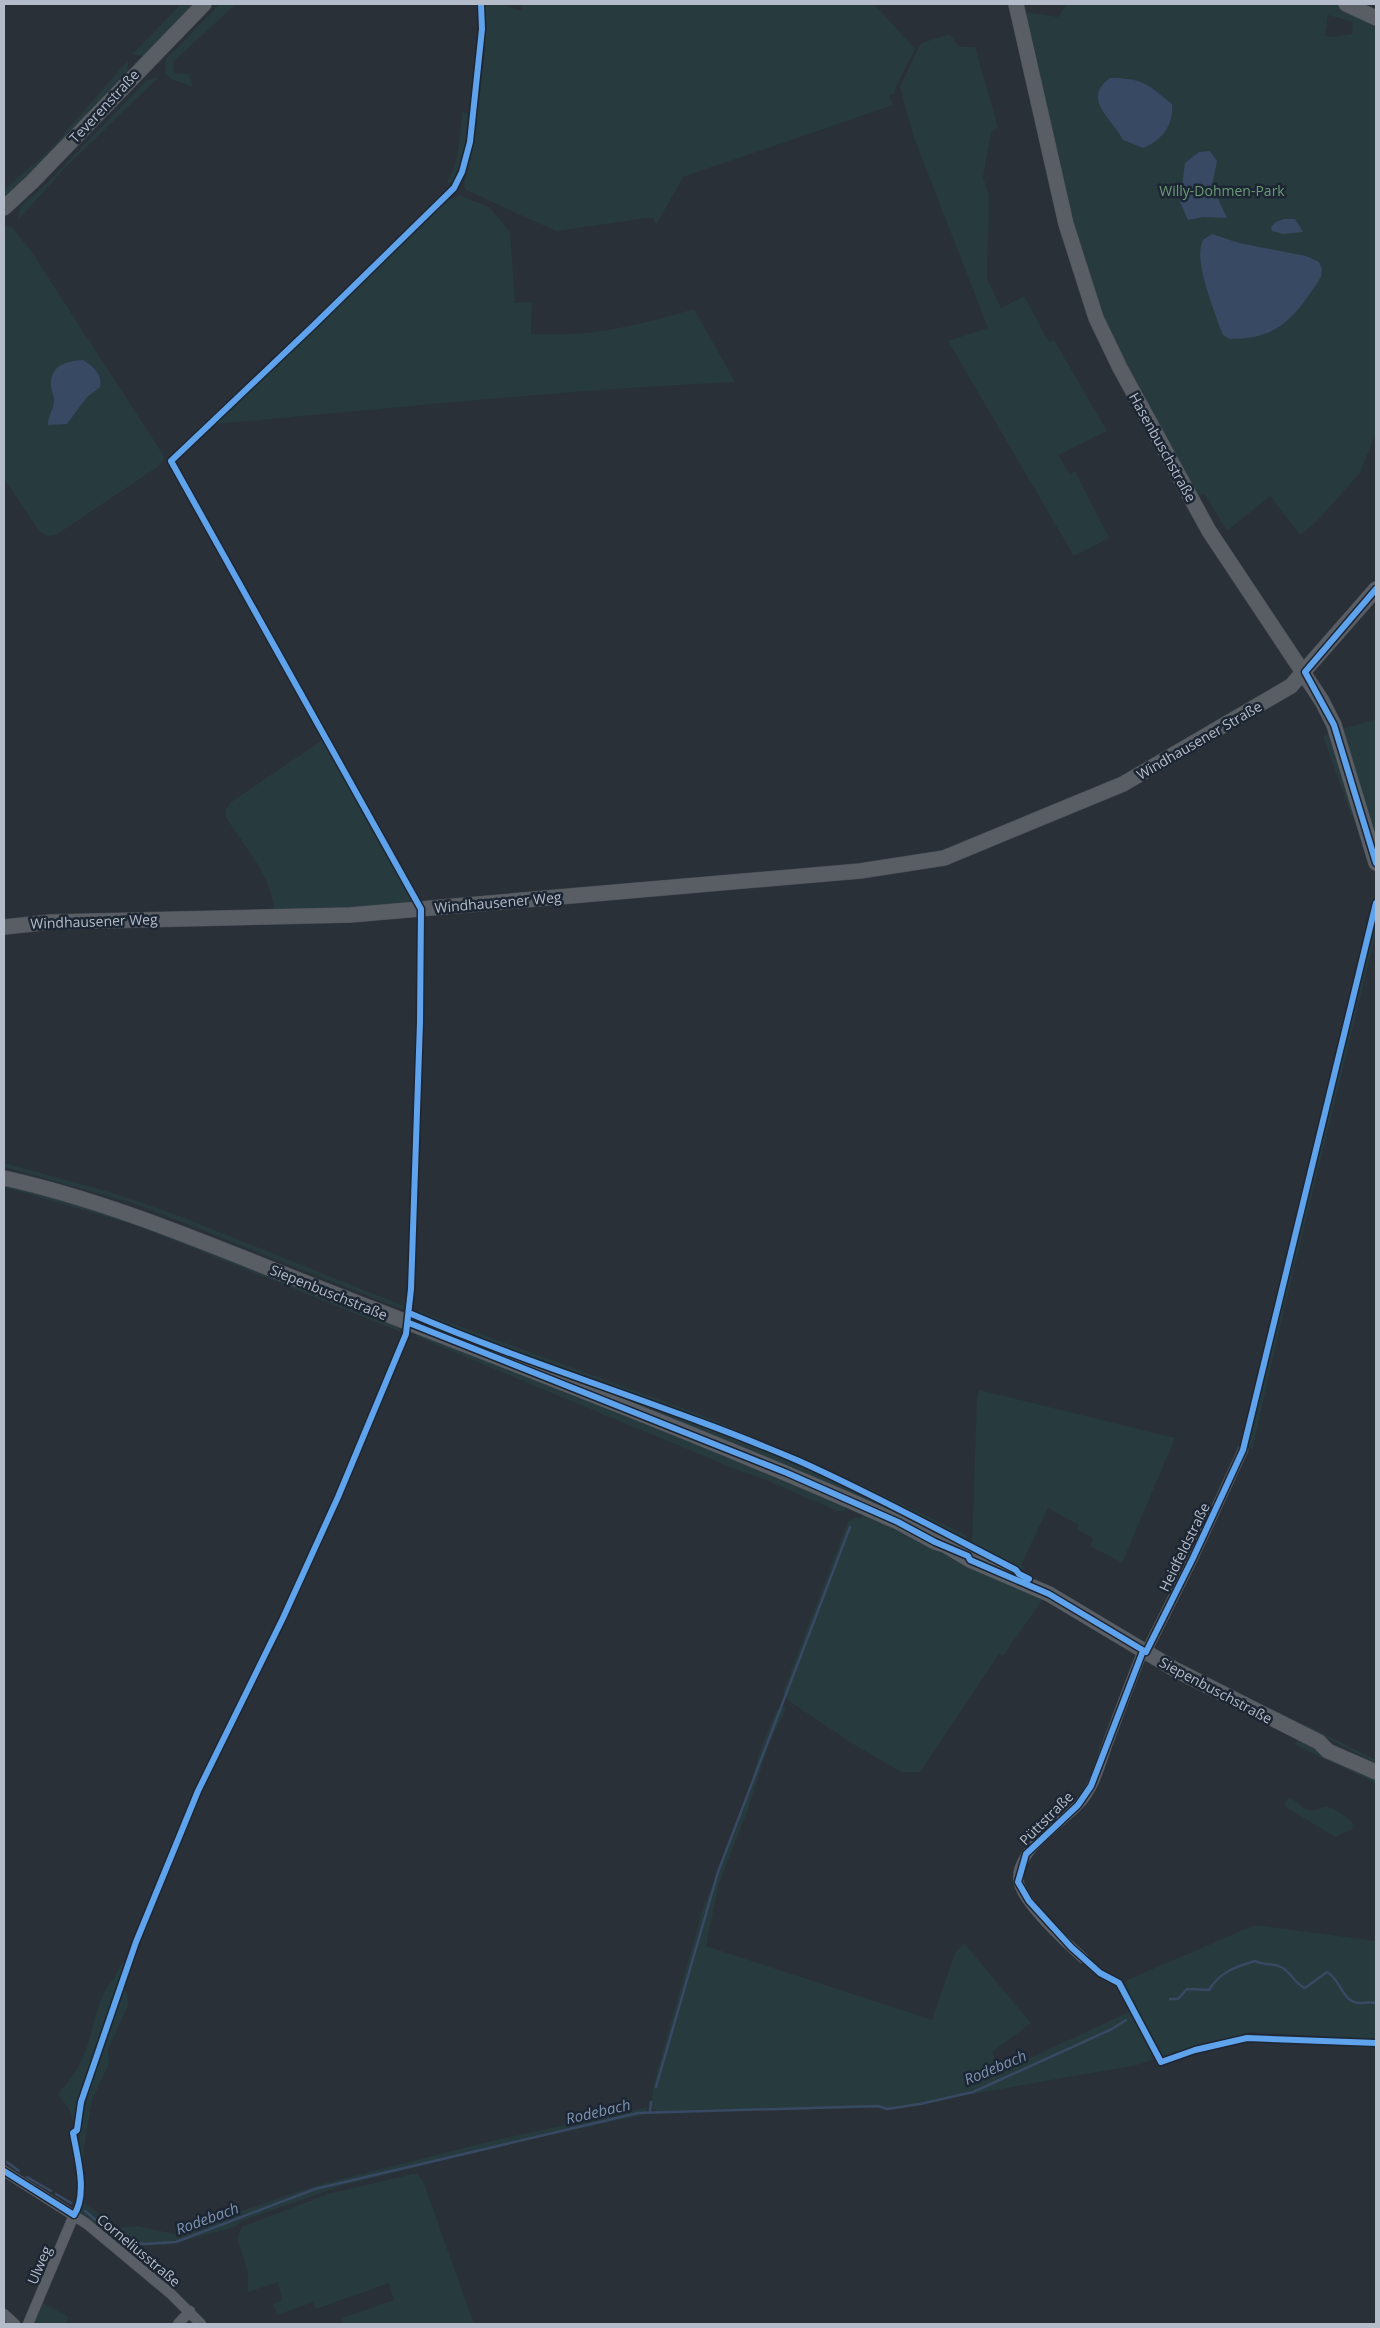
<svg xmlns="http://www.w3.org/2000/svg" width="1380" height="2328" font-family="'Open Sans',sans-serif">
	<rect width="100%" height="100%" fill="#2a3038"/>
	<!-- green -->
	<path fill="#273a3e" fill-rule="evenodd" d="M 181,4 L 196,4 L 148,54 L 143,56 L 133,54 Z
		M 220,4 L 236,4 L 173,62 L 174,73 L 189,74 L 193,87 L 171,79 L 165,73 L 166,59 Z
		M 484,4 L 502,4 L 520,11 L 523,4 L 874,4 L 915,49 L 896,86 L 895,93 L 889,95 L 893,105 L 683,177 L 656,225 L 653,218 L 647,218 L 556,231 L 466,190 L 464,186 L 475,132 L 485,54 Z
		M 1067,4 L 1335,4 L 1376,21 L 1376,433 L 1360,473 L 1318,520 L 1300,535 L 1270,496 L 1227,531 L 1204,493 L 1199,497 L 1110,337 L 1076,239 L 1026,12 L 1058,17 ZM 1328,15 L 1353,22 L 1352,34 L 1335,37 L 1325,36 Z
		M 950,34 L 959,47 L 975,47 L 998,127 L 991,133 L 983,177 L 989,195 L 987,279 L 1001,308 L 1024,296 L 1049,342 L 1054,340 L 1107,431 L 1058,455 L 1070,475 L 1075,471 L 1109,538 L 1074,556 L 948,341 L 988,328 L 913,135 L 900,87 L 921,43 Z
		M 128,60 L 127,77 L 4,202 L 4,190 L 51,149 Z
		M 154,78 L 158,78 L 64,169 L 18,220 L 20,207 L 53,177 L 146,81 Z
		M 462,112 L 468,113 C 466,135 466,163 453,182 L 447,182 C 460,162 460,135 462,112 Z
		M 459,195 L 489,207 L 510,232 L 515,303 L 532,302 L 531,334 C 588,338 640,325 694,309 L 735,382 C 561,390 387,409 214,424 L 444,200 L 455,198 Z
		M 4,224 L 12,227 L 31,251 L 164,456 L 163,461 L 156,468 L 56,535 L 48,536 L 40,532 L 4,479 Z
		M 1376,719 L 1376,851 L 1340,730 Z
		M 1332,733 L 1357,819 L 1351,815 L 1323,736 Z
		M 324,739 L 405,885 L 410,896 L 410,903 L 274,914 C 275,880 243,845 226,817 L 226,809 L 231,802 Z
		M 1376,914 L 1376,932 L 1281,1322 L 1252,1451 L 1248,1445 L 1248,1440 Z
		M 4,1163 L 113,1193 L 174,1214 L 406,1307 L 401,1309 L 136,1204 L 4,1167 Z
		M 4,1182 L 123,1216 L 398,1326 L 401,1332 L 135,1225 L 4,1187 Z
		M 418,1311 L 709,1418 L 862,1485 L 966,1535 L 967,1540 L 962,1541 C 789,1442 598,1386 415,1313 Z
		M 415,1317 L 781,1456 L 964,1545 L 961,1547 Z
		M 422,1335 L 630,1415 L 846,1507 L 845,1511 L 838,1511 L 766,1480 L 740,1471 L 415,1336 Z
		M 979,1390 L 1175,1438 L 1122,1563 L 1090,1546 L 1093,1538 L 1077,1529 L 1079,1525 L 1048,1508 L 1021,1565 L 1024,1567 L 1023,1570 L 972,1545 L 977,1396 Z
		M 866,1515 L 1045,1596 L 1003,1656 L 999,1654 L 920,1772 L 901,1772 L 850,1742 L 789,1701 L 783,1692 L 848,1522 L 857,1517 L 859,1518 Z
		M 782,1707 L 786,1708 L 768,1747 L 747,1812 L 719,1883 L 706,1946 L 932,2020 L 955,1953 L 964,1943 L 1031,2023 L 992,2052 L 1002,2071 L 1131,2011 L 1151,2052 L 1152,2060 L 1137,2065 L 893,2108 L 694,2110 L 656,2114 L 651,2106 L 654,2083 L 703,1909 L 747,1796 L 762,1745 L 776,1711 Z
		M 1306,1725 L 1376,1760 L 1376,1763 L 1305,1727 Z
		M 1300,1737 L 1322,1753 L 1376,1778 L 1376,1783 L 1295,1745 Z
		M 1291,1798 C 1297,1802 1302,1808 1308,1810 C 1314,1812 1317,1809 1323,1807 C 1332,1805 1347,1817 1353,1824 L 1352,1829 L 1335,1837 L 1284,1806 L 1286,1800 Z
		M 1255,1925 L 1376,1941 L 1376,2039 L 1250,2032 L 1170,2056 L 1161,2054 L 1125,1989 L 1124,1985 L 1127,1980 Z
		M 126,1961 L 104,2032 L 87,2079 L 75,2127 L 69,2109 L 58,2094 C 68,2082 80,2067 85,2052 C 95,2027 95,2001 113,1979 C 119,1972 117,1966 126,1961 Z
		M 123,1986 L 127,1994 L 128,2006 L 108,2049 L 109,2064 L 92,2100 L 84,2147 L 82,2188 L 79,2142 L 84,2101 Z
		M 647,2107 L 647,2112 L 642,2115 L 514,2143 L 344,2185 L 241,2221 L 235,2227 L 163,2246 L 160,2244 C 130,2252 102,2229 80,2213 L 83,2207 L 82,2202 L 120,2228 L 137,2226 L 174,2234 L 315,2186 L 487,2142 Z
		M 413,2174 L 417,2174 L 423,2181 L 474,2324 L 344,2324 L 342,2318 L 394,2300 L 389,2283 L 316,2309 L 313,2302 L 277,2315 L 273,2304 L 282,2300 L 278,2282 L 248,2292 L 248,2272 L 237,2238 L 242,2227 L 328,2194 Z
		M 42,2303 L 69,2317 L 65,2324 L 34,2324 Z"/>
	<!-- water -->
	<path fill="#384963" d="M 1110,78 C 1143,78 1147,84 1172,104 C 1174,125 1162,140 1143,148 L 1123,140 C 1112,118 1081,99 1110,78 Z
		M 1210,151 L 1217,161 L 1212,186 L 1227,218 L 1203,217 L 1188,220 L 1180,202 L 1185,163 L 1199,152 Z
		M 1284,219 L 1295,219 L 1303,232 L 1283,234 L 1272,231 L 1271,227 L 1276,222 Z
		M 1212,234 L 1239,243 L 1306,256 L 1319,262 L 1322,269 L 1321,277 C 1296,315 1281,339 1230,339 L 1223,335 L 1220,328 C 1213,306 1193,260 1203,240 Z
		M 83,360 C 93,366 103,375 100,387 L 87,397 L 67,424 L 48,425 C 48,415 55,407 54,398 C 53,394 51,390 51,386 C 50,365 66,361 83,360 Z"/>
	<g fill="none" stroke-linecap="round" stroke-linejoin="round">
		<!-- stream -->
		<path stroke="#384963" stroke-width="2.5" d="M 1170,1999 L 1178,1999 L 1187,1989 L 1209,1990 C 1220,1972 1235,1967 1255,1961 C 1263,1966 1272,1962 1281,1967 C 1291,1972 1295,1984 1305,1988 L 1327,1972 C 1341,1979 1342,2003 1360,2003 C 1366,2003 1371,2002 1376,2003
			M 656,2087 L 718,1872 L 850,1527
			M 650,2111 L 651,2102
			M 7,2162 L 19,2171
			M 27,2177 L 51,2191
			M 56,2194 L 71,2203
			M 85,2211 L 121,2241 L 144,2244 L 176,2242 L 315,2189 L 638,2113 L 878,2106 L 887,2109 L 920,2104 L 973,2092 L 1112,2029 L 1126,2020"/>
		<!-- street casing -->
		<g stroke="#484c53" stroke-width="11">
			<path id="street" d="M 1146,1652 L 1193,1558 L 1243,1450
				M 1083,1958 C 1067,1944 1023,1903 1019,1883 C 1012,1852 1064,1822 1081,1802 C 1096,1785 1101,1760 1109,1740 C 1120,1710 1131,1680 1143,1651
				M 4,2171 L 87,2224 L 171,2294 L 201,2324
				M 4,2314 L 15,2324
				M 28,2324 L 74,2215
				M 178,2324 L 190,2311"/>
		</g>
		<!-- secondary casing -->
		<g stroke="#484c53" stroke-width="16">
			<path id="secondary" d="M 1016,4 L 1066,224 L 1096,318 L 1120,368 L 1209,531 L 1322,701 L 1334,725 L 1376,863
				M 1346,4 L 1376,18
				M 4,208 L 32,182 L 204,4
				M 4,927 L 51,922 L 350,915 L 860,871 L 944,858 L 1123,784 L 1291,686 L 1376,589
				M 4,1178 C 122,1204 232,1255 345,1298 C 515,1364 687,1430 855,1503 L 898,1522 L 935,1542 L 945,1545 L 970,1560 L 1049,1594 L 1176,1670 L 1319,1742 L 1328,1751 L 1376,1772"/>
		</g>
		<!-- street -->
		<use href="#street" stroke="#5a5e66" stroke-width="10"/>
		<!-- secondary -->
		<use href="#secondary" stroke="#595d64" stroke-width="15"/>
		<!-- cycleway casing -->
		<g stroke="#1d2633" stroke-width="9">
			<path id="cycleway" d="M 1376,589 L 1305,672 L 1334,725 L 1376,863
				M 409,1313 C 537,1368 671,1406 799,1461 C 873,1494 944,1533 1016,1570 L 1019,1574 L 1029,1579
				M 409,1323 L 787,1473 L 898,1522 L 935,1542 L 968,1556 L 970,1560 L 1049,1594 L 1146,1652 L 1193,1558 L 1243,1450 L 1376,903
				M 1143,1651 L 1091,1786 L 1078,1805 L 1026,1854 L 1018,1882 L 1029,1901 L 1071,1947 L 1100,1973 L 1119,1983 L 1161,2062 L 1195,2050 L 1247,2038 L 1376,2043
				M 4,2171 L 74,2215 C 88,2194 77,2156 73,2133 L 77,2130 L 81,2102 L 136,1942 L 198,1791 L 283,1618 L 338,1497 L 406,1334 L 411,1289 L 420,1022 L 421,909 L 171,461 L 314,325 L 454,188 L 462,172 L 470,142 L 482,29 L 481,4"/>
		</g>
		<!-- cycleway -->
		<use href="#cycleway" stroke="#60a3ed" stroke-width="6"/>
	</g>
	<g text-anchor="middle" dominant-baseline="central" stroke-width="5" stroke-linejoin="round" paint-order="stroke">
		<!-- street labels -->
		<g font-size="14" fill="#b4bcc9" stroke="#1d2633">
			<text transform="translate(104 106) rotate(-47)">Teverenstraße</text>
			<text transform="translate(1163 447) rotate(61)">Hasenbuschstraße</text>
			<text transform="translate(1199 740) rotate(-30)">Windhausener Straße</text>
			<text transform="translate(498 902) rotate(-5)">Windhausener Weg</text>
			<text transform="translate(94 921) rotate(-2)">Windhausener Weg</text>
			<text transform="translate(329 1292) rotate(22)">Siepenbuschstraße</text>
			<text transform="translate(1184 1547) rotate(-64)">Heidfeldstraße</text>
			<text transform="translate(1216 1690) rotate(28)">Siepenbuschstraße</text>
			<text transform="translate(1046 1818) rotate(-45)">Püttstraße</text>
			<text transform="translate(139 2250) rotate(40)">Corneliusstraße</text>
			<text transform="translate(39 2265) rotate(-67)">Ulweg</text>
		</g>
		<!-- park labels -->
		<g font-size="14" fill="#6b9a76" stroke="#1d2633">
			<text x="1222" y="190">Willy-Dohmen-Park</text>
		</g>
		<!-- water labels -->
		<g font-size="15" font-style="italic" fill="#7c92b1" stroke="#1d2633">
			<text transform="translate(995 2067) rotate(-23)">Rodebach</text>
			<text transform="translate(598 2111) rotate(-13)">Rodebach</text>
			<text transform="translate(207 2218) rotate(-20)">Rodebach</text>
		</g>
	</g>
	<!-- border -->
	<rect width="1380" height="2328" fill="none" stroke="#b4bcc9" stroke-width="10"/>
</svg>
